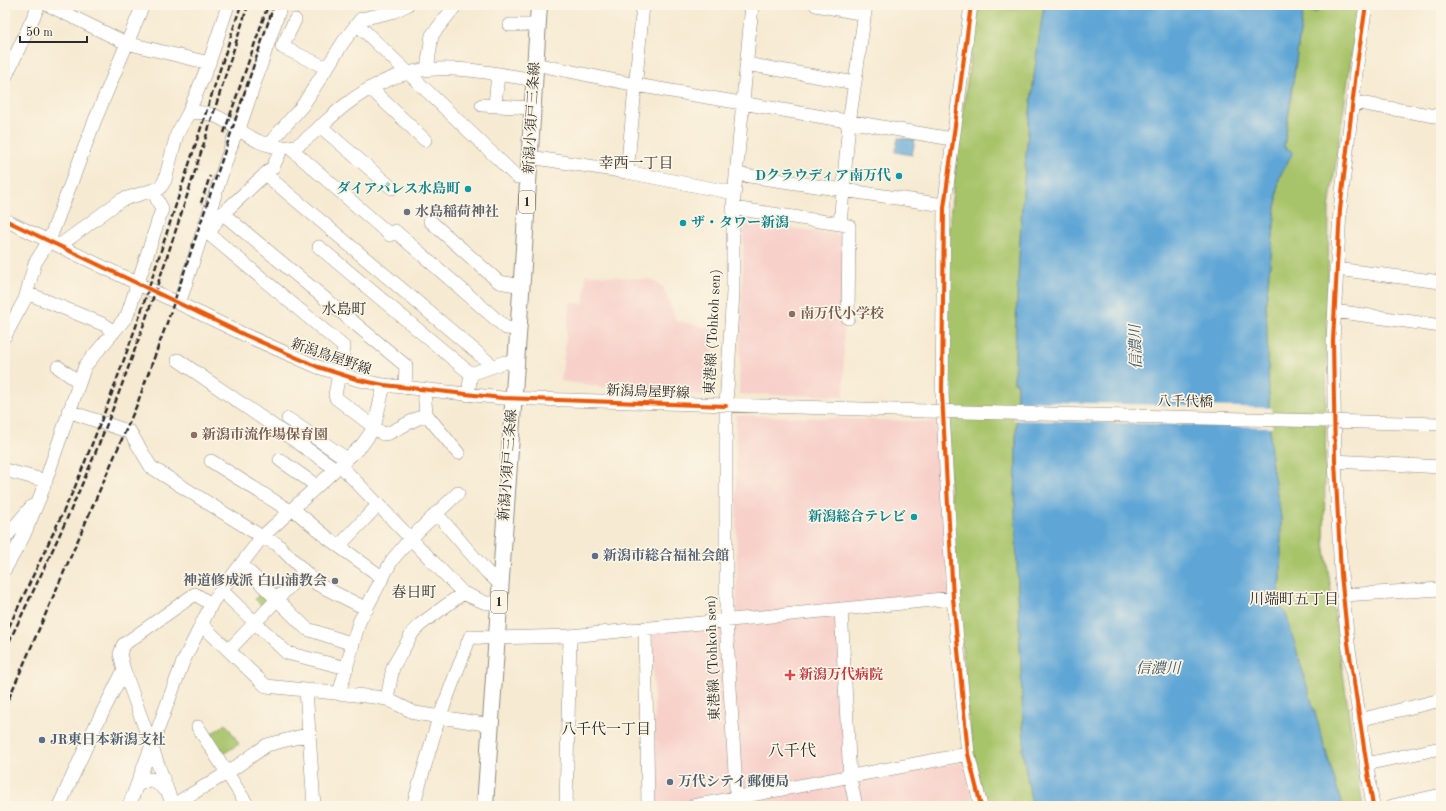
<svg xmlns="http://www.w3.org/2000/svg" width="1446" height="811" font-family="'Old Standard TT','Noto Serif JP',serif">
	<rect width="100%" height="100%" fill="#fcf5e5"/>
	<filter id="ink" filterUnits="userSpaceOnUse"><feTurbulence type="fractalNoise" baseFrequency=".025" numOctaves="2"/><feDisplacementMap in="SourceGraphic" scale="8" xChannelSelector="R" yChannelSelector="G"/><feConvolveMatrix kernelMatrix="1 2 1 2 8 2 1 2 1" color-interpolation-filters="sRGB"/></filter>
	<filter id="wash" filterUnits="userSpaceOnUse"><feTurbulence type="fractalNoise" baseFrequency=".012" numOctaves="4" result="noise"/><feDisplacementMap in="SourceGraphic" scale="16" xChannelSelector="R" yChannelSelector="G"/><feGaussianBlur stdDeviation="0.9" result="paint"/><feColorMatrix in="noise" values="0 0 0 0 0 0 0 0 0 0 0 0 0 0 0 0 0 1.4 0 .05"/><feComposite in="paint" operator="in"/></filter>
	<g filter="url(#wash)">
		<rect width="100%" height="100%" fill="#f6ead2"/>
		<!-- built -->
		<path fill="#f7d0ca" d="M 744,222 L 843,235 L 844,396 L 739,394 Z
			M 586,274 L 652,280 L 663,287 L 677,321 L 715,329 L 707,395 L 638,392 L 561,381 L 570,302 L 584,304 Z
			M 736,415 L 935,422 L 949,594 L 838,605 L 847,782 L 964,762 L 974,806 L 657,806 L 652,630 L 737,625 Z"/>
		<!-- green -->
		<path fill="#a8c46b" stroke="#6a784b" d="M 978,5 L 1044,5 C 1024,130 1018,256 1014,382 L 1017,382 L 1015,512 L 1024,748 L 1022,749 L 1032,806 L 983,806 L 967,711 L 949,473 L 947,269 L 948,236 L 958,145 Z
			M 1313,5 L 1359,5 L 1329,209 L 1324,542 L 1355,757 L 1363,806 L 1342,806 L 1286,614 L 1276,600 L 1281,580 L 1281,517 L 1271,460 L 1266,303 L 1279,178 L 1292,152 L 1284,148 L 1303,11 L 1317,11 Z
			M 263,590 L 272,599 L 264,608 L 255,599 Z
			M 226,724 L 239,744 L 221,755 L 208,736 Z"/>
		<!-- water -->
		<path fill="#5fa6d6" stroke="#456880" d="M 1044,5 L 1313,5 L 1317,12 L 1303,11 L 1284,147 L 1293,152 L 1279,178 L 1266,303 L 1271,460 L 1281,517 L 1281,580 L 1276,600 L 1286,614 L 1342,806 L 1032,806 L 1022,748 L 1024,748 L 1015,512 L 1017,382 L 1014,382 C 1018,256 1024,130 1044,5 Z
			M 898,138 L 915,140 L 912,155 L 895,152 Z"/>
		<!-- pier -->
		<path fill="#f6ead2" d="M 1014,401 L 1272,408 L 1272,427 L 1014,420 Z"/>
	</g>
	<g filter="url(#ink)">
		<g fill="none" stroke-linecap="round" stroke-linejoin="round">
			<!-- minor casing -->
			<g stroke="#908a7e" stroke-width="14">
				<path id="minor" d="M 48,5 L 126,43 L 209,63
					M 816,5 L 865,14
					M 971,5 L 944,208 L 942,394 L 953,598 L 968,754 L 981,806
					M 1366,5 L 1357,64 L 1340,210 L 1333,341 L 1335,461 L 1341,574 L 1348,643 L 1373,806
					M 295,20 L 282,47 L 327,68
					M 357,24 L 517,177 L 529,177
					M 510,25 L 538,25
					M 535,64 L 636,85 L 952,139
					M 746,64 L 855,83
					M 427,69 L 432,35 L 456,5
					M 5,78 L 39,5
					M 370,88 L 425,140
					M 1353,102 L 1441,117
					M 482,105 L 532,108
					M 495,105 L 498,74
					M 188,114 L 209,63 L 228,5
					M 320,126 L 392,188
					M 269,144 L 303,105 L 344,41 L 361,19 L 392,12 L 407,5
					M 289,147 L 390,235 L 395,231 L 506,328 L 518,329
					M 530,157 L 627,172 L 734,193
					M 627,172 L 643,5
					M 265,174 L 493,366
					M 736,174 L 944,205
					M 733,208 L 840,224 L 849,123 L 866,5
					M 222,213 L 406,366 L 405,388
					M 5,220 L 245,335 L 318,367 L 359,380 L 384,385 L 502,398 L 927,411
					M 430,221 L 499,282 L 522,286
					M 840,224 L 849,226 L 848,318
					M 59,246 L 121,200 L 160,188 L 165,180 L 177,134 L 188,114 C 216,106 235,131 258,141 C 265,145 274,146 282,148
					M 319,247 L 471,374
					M 1336,269 L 1441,282
					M 27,293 L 105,325 L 113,333
					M 179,304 L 234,137 L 239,129 L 281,5
					M 1335,311 L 1441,326
					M 5,336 L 25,299 L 35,263 L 49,241 L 95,120 L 143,5
					M 178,360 L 336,469
					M 58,367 L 79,382
					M 424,390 L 426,414 L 458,453
					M 468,395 L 471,374 L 505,362 L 516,363
					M 68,411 L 130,432 L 151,467 L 262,537 L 277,544 L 317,584 L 367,609
					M 426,414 L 389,433 L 383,434 L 336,398 L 335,395 L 344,347 L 209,234 L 218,218 L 273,167 L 282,148 C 287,147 293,147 297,145 C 307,141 333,114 344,106 C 409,55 458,67 534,80
					M 288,419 L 347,459
					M 280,460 L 317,486
					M 211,461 L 290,511
					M 1335,461 L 1441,467
					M 340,465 L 463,593 L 486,603 L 499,603
					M 5,470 L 46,481
					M 293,509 L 329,539 L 383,578
					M 436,513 L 486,571 L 500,584
					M 5,538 L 32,506
					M 339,546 L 378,505
					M 241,564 L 307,629 L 353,644
					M 5,569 L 23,537 L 40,497 L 85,366 L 127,316 L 162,209 L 153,191
					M 221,590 L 287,653 L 347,668
					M 1343,595 L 1441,589
					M 841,609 L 850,778 L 856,806
					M 201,624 L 266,686 L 375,697 L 387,699 L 415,713 L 491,725
					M 645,628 L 648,806
					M 229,650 L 304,571
					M 306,690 L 314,806
					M 339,694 L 359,622 L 392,560 L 411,538 L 458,493
					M 387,699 L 393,667 L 413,632 L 421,624 L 463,593
					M 1359,720 L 1441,700
					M 198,727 L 248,806
					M 1366,764 L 1441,748
					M 137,785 L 151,779 L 167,791
					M 173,805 L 227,773 L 267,745 L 310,734
					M 59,806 L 95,727 L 124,670
					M 129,806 L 183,662 L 213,601 L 262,537 L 362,445 L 374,428 L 384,385
					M 173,806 L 124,670 L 120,654 L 123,645 L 195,594 L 211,604
					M 413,806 L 438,721 L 470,637 L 496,638 L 570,636 L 953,598
					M 566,806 L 570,636
					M 693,806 L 968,754
					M 737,806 L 726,620 L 726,406 L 733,292 L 733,208 L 752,5
					M 1392,806 L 1441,795"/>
			</g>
			<!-- major casing -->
			<g stroke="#908a7e" stroke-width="18">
				<path id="major" d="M 485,806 L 523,264 L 539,5"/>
			</g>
			<!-- minor -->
			<use href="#minor" stroke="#fff" stroke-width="13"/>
			<!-- major -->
			<use href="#major" stroke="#fff" stroke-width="16"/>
			<!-- rail -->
			<path stroke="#2b2b2b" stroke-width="2.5" stroke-dasharray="6 3" stroke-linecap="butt" d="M 224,133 L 268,5
				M 201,203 L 210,176
				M 5,635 L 75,487 L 109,401 L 139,318 L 241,5
				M 5,650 C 44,569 83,488 115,403 C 165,272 205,138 248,5
				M 5,707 L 136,407 L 168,320 L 274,5"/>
			<!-- minor-bridge casing -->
			<g stroke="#908a7e" stroke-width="14" stroke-linecap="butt">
				<path id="minor-bridge" d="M 927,411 L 1441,424"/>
			</g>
			<!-- minor-bridge -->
			<use href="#minor-bridge" stroke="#fff" stroke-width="13"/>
			<!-- cycleway casing -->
			<g stroke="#fcf5e5" stroke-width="6">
				<path id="cycleway" d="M 971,5 L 944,208 L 942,394 L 953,598 L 968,754 L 981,806
					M 1366,5 L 1357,64 L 1340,210 L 1333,341 L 1335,461 L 1341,574 L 1348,643 L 1373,806
					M 5,220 L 245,335 L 318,367 L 359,380 L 384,385 L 502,398 L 726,406"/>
			</g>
			<!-- cycleway -->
			<use href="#cycleway" stroke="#e8590c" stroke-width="4"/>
		</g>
	</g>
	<!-- markers -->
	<g fill="#0f9aa8" stroke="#fcf5e5" stroke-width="1.5">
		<circle cx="899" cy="176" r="4"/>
		<circle cx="468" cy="189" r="4"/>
		<circle cx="683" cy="223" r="4"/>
		<circle cx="914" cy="517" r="4"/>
	</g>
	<g fill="#6b7280" stroke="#fcf5e5" stroke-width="1.5">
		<circle cx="407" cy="212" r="4"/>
		<circle cx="335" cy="581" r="4"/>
	</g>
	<g fill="#8d6e63" stroke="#fcf5e5" stroke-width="1.5">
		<circle cx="792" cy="314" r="4"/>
		<circle cx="194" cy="435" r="4"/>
	</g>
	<g fill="#5c6f8a" stroke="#fcf5e5" stroke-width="1.5">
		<circle cx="595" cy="556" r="4"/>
		<circle cx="42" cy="740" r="4"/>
		<circle cx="670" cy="782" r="4"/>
	</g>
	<path fill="#e0444e" stroke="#fcf5e5" stroke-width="1.5" d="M788 669h4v4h4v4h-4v4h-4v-4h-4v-4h4z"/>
	<g text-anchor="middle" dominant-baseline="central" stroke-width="3.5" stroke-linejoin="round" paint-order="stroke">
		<!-- shield labels -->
		<g fill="#fcf5e5" stroke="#6a6863" stroke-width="1">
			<rect x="519" y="191" width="16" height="22" rx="3"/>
			<rect x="491" y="591" width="16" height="22" rx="3"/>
		</g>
		<g font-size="13" font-weight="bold" fill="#2b2b2b">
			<text x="527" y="202">1</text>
			<text x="499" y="602">1</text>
		</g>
		<!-- street labels -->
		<g font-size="14" fill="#2b2b2b" stroke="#fcf5e5">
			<text transform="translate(532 118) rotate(-87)">新潟小須戸三条線</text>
			<text transform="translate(713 332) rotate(-87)">東港線 (Tohkoh sen)</text>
			<text transform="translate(331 357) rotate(19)">新潟鳥屋野線</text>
			<text transform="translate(648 392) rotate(2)">新潟鳥屋野線</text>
			<text transform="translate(1185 402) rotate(1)">八千代橋</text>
			<text transform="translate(508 465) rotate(-86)">新潟小須戸三条線</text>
			<text transform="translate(713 658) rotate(-92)">東港線 (Tohkoh sen)</text>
		</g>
		<!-- culture labels -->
		<g font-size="14" font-weight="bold" fill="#0d838f" stroke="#fcf5e5" text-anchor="end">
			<text x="891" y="176">Dクラウディア南万代</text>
			<text x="460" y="189">ダイアパレス水島町</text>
			<text x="691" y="223" text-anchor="start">ザ・タワー新潟</text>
			<text x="906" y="517">新潟総合テレビ</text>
		</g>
		<!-- worship labels -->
		<g font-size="14" font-weight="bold" fill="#5b616d" stroke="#fcf5e5" text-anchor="start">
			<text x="415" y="212">水島稲荷神社</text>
			<text x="327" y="581" text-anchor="end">神道修成派 白山浦教会</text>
		</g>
		<!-- education labels -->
		<g font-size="14" font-weight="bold" fill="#785e54" stroke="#fcf5e5" text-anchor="start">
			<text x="800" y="314">南万代小学校</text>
			<text x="202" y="435">新潟市流作場保育園</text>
		</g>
		<!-- service labels -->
		<g font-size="14" font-weight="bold" fill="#4e5e75" stroke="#fcf5e5" text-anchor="start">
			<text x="603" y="556">新潟市総合福祉会館</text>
			<text x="50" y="740">JR東日本新潟支社</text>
			<text x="678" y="782">万代シテイ郵便局</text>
		</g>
		<!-- health labels -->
		<g font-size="14" font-weight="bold" fill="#be3a42" stroke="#fcf5e5" text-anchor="start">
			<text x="799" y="675">新潟万代病院</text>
		</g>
		<!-- neighbourhood labels -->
		<g font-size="15" fill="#2b2b2b" stroke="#fcf5e5">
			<text x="636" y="164">幸西一丁目</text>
			<text x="344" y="310">水島町</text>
			<text x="414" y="593">春日町</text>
			<text x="1294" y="600">川端町五丁目</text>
			<text x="606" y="730">八千代一丁目</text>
		</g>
		<!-- water labels -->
		<g font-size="15" font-style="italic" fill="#3d5667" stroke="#fcf5e5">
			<text transform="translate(1137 347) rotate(-92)">信濃川</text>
			<text x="1158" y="669">信濃川</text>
		</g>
		<!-- quarter labels -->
		<g font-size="16" fill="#2b2b2b" stroke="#fcf5e5">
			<text x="792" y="752">八千代</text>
		</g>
	</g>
	<!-- margin -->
	<rect width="1446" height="811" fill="none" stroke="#fcf5e5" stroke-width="20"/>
	<!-- scale -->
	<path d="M20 36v6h67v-6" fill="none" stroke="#2b2b2b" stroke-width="2"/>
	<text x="26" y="36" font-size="12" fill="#2b2b2b" stroke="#fcf5e5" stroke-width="3" paint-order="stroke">50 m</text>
</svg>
